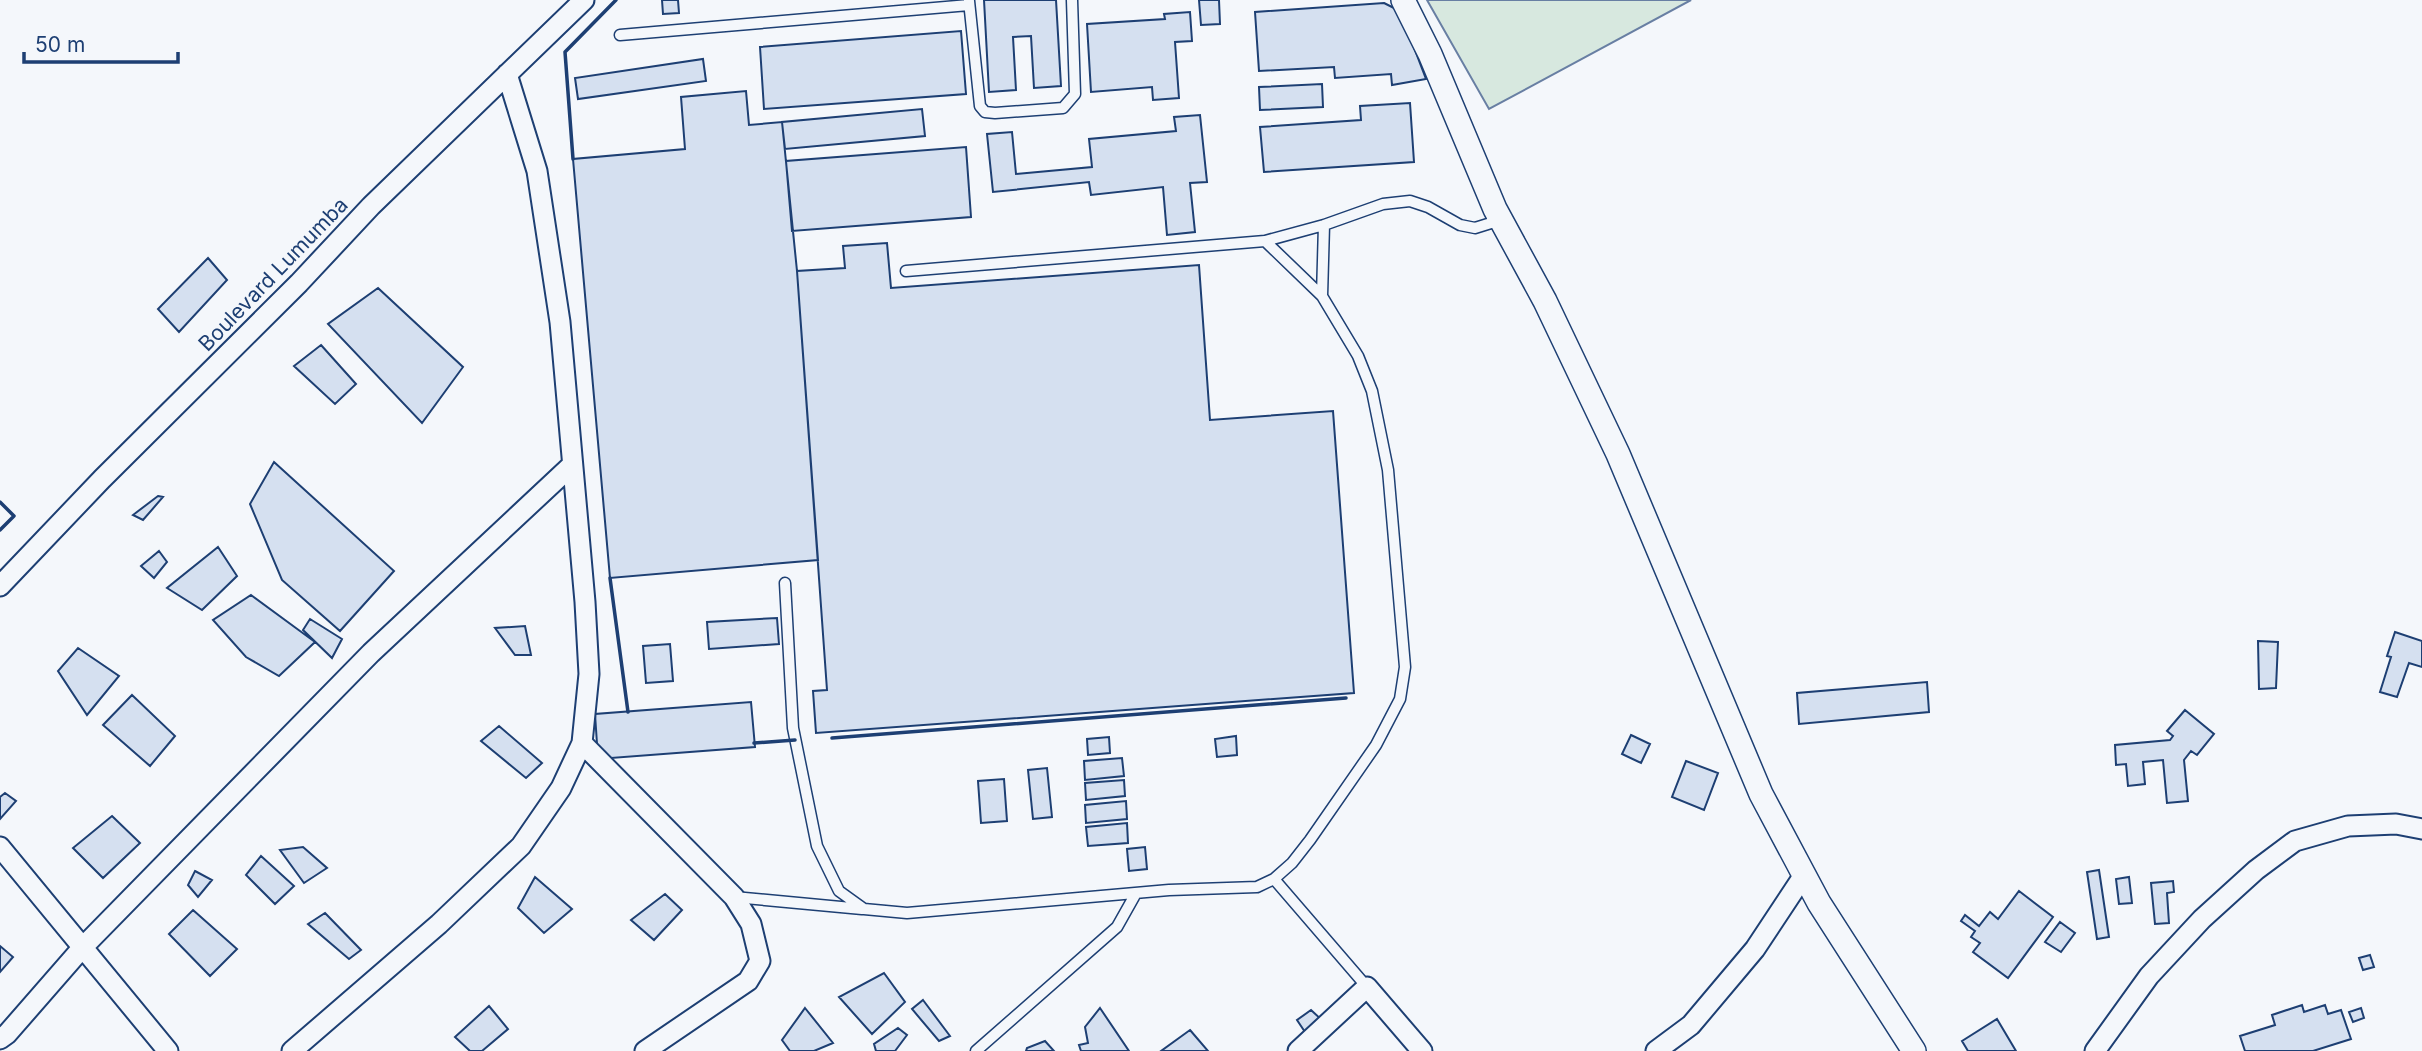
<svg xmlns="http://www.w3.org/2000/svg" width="2422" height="1051" font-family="Inter,sans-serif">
	<rect width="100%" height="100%" fill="#f4f7fb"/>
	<!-- green -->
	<path fill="#d7e8df" stroke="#687fa3" stroke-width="2" d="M 1427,0 L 1691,0 L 1489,109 Z"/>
	<!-- building -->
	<path fill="#d5e0f0" stroke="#1d3f73" stroke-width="2" d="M 662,0 L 678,0 L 679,13 L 663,14 Z
		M 984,0 L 1056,0 L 1061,86 L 1034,88 L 1031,36 L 1013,37 L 1016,90 L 989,92 Z
		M 1199,0 L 1219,0 L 1220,24 L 1201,25 Z
		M 1384,3 L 1400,11 L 1426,79 L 1392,85 L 1391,74 L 1335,78 L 1334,67 L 1259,71 L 1255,12 Z
		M 1190,12 L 1192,41 L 1175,42 L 1179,98 L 1153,100 L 1152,87 L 1091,92 L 1087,24 L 1165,19 L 1164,14 Z
		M 961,31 L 966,94 L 764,109 L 760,47 Z
		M 703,59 L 706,81 L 578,99 L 575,78 Z
		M 1322,84 L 1323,107 L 1260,110 L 1259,87 Z
		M 746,91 L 749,125 L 782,122 L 797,271 L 818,560 L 610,578 L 573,159 L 685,149 L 681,97 Z
		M 1410,103 L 1414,162 L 1264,172 L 1260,127 L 1361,120 L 1360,106 Z
		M 922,109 L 925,136 L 785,149 L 782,122 Z
		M 1200,115 L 1207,182 L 1190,183 L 1195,232 L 1167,235 L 1163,187 L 1091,195 L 1089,182 L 993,192 L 987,134 L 1012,132 L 1016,174 L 1092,167 L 1089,139 L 1176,131 L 1174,117 Z
		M 966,147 L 971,217 L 792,231 L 786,161 Z
		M 887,243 L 891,288 L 1199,265 L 1210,420 L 1333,411 L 1354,693 L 816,733 L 813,691 L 827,690 L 797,271 L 845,268 L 843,246 Z
		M 208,258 L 227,280 L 179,332 L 158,309 Z
		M 378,288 L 463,367 L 422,423 L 328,324 Z
		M 321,345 L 356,384 L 335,404 L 294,366 Z
		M 274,462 L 394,571 L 340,631 L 282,580 L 250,504 Z
		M 158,496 L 163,497 L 143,520 L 133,515 Z
		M 218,547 L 237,576 L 202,610 L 167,588 Z
		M 159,551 L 167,562 L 154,578 L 141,566 Z
		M 251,595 L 315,642 L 279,676 L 246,657 L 213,620 Z
		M 777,618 L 779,644 L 709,649 L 707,622 Z
		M 310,619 L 342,639 L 332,658 L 303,630 Z
		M 525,626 L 531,655 L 515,655 L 495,628 Z
		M 2395,632 L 2422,641 L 2422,667 L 2409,663 L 2397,697 L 2380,692 L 2391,657 L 2387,656 Z
		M 2258,641 L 2278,642 L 2276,688 L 2259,689 Z
		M 670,644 L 673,681 L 646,683 L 643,646 Z
		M 78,648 L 119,676 L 87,715 L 58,671 Z
		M 1927,682 L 1929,712 L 1799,724 L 1797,693 Z
		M 132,695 L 175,736 L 150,766 L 103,725 Z
		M 751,702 L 755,747 L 598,759 L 595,714 Z
		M 2185,710 L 2214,734 L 2197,755 L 2191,751 L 2184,760 L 2188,801 L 2167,803 L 2163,760 L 2143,762 L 2145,784 L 2128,786 L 2126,764 L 2116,765 L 2115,745 L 2170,740 L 2173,736 L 2167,731 Z
		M 499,726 L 542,763 L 526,778 L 481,741 Z
		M 1631,735 L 1650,744 L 1641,763 L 1622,754 Z
		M 1236,736 L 1237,755 L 1217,757 L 1215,739 Z
		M 1109,737 L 1110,753 L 1088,755 L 1087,739 Z
		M 1122,758 L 1124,776 L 1085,780 L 1084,761 Z
		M 1686,761 L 1718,773 L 1704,810 L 1672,797 Z
		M 1047,768 L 1052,817 L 1033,819 L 1028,770 Z
		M 1004,779 L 1007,821 L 981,823 L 978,781 Z
		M 1124,780 L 1125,796 L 1086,800 L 1085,783 Z
		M 5,793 L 16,801 L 0,819 L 0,797 Z
		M 1126,801 L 1127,819 L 1086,823 L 1085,805 Z
		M 112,816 L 140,843 L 103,878 L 73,848 Z
		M 1127,823 L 1128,843 L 1088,846 L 1086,827 Z
		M 303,847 L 327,868 L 304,883 L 280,850 Z
		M 1145,847 L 1147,869 L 1129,871 L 1127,849 Z
		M 261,856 L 294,886 L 275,904 L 246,875 Z
		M 2099,870 L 2109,937 L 2097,939 L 2087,872 Z
		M 195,871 L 212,880 L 198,897 L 188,885 Z
		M 535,877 L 572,909 L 544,933 L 518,908 Z
		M 2129,877 L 2132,903 L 2119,904 L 2116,879 Z
		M 2173,881 L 2174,892 L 2167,893 L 2169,923 L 2155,924 L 2151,883 Z
		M 2019,891 L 2053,917 L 2008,978 L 1973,952 L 1980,943 L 1971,937 L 1975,931 L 1961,921 L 1965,915 L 1979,926 L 1990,912 L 1998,919 Z
		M 665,894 L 682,910 L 654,940 L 631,920 Z
		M 193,910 L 237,949 L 210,976 L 169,934 Z
		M 325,913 L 361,950 L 349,959 L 308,924 Z
		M 2060,922 L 2075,933 L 2061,952 L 2045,942 Z
		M 0,946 L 13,957 L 0,972 Z
		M 2370,955 L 2374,967 L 2363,970 L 2359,958 Z
		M 884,973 L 905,1002 L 872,1034 L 839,997 Z
		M 923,1000 L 950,1036 L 939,1041 L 912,1009 Z
		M 2302,1005 L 2304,1012 L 2325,1005 L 2328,1014 L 2341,1010 L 2351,1039 L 2313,1051 L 2245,1051 L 2240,1036 L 2275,1025 L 2272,1015 Z
		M 489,1006 L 508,1029 L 482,1051 L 470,1051 L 455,1037 Z
		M 805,1008 L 833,1043 L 814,1051 L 790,1051 L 782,1040 Z
		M 1100,1008 L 1129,1051 L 1081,1051 L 1079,1045 L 1088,1043 L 1085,1027 Z
		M 2361,1008 L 2364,1018 L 2353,1022 L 2349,1012 Z
		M 1311,1010 L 1324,1022 L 1305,1032 L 1297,1020 Z
		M 1997,1019 L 2016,1051 L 1968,1051 L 1962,1041 Z
		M 898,1028 L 907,1035 L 895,1051 L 876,1051 L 874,1044 Z
		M 1190,1030 L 1208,1051 L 1161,1051 Z
		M 1045,1041 L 1054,1051 L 1026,1051 L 1027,1048 Z"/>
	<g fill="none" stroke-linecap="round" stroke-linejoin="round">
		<!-- service casing -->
		<g stroke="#1d3f73" stroke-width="13">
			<path id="service" d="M 969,1 L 980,106 L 985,112 L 995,113 L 1063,108 L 1075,94 L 1072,0
				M 620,35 L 969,5
				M 906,271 L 1265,241 L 1324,225 L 1383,204 L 1410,201 L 1428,207 L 1460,225 L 1475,228 L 1491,223 L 1494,213
				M 1322,296 L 1324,225
				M 785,583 L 793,728 L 817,846 L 839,891 L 864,909 L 907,913 L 1169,890 L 1257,887 L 1274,879 L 1292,863 L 1310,840 L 1376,745 L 1400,699 L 1405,667 L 1388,470 L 1372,391 L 1358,356 L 1322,296 L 1265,241
				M 1274,879 L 1367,987
				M 734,897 L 862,909
				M 976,1051 L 1117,927 L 1135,895"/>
		</g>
		<!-- minor casing -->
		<g stroke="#1d3f73" stroke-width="23">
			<path id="minor" d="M 0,586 L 102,479 L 299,283 L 371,206 L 584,0
				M 582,743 L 734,897 L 751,924 L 760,961 L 748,981 L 645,1051
				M 0,847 L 168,1051
				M 0,1039 L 7,1034 L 82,948 L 371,653 L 572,465
				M 292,1051 L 439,924 L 521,846 L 561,788 L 582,743 L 589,674 L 585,602 L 560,322 L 537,171 L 507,74
				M 1298,1051 L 1367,987 L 1422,1051
				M 1656,1051 L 1691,1025 L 1755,949 L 1804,875
				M 2095,1051 L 2149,976 L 2202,919 L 2256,870 L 2295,841 L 2348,826 L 2396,824 L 2422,829"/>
		</g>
		<!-- tertiary casing -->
		<g stroke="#1d3f73" stroke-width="26">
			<path id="tertiary" d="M 1403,0 L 1430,54 L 1495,209 L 1545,301 L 1618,454 L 1761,794 L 1819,903 L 1914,1051"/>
		</g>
		<!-- service -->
		<use href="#service" stroke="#f4f7fb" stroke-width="10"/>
		<!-- minor -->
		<use href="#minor" stroke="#f4f7fb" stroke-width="19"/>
		<!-- tertiary -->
		<use href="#tertiary" stroke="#f4f7fb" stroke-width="23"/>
		<!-- wall -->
		<path stroke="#1d3f73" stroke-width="3.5" d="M 573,159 L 565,52 L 616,0
			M 0,502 L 14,516 L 0,530
			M 610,578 L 628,712
			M 832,738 L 1346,698
			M 754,743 L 795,740"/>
	</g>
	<g text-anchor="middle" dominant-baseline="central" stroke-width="5" stroke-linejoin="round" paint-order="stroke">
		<!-- street labels -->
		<g font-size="21" fill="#1d3f73" stroke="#f4f7fb">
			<text transform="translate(273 274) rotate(-46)">Boulevard Lumumba</text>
		</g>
	</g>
	<!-- scale -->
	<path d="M24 52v10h154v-10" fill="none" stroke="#1d3f73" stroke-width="3.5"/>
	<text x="35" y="52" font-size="21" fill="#1d3f73" stroke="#f4f7fb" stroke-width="5" paint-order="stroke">50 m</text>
</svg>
